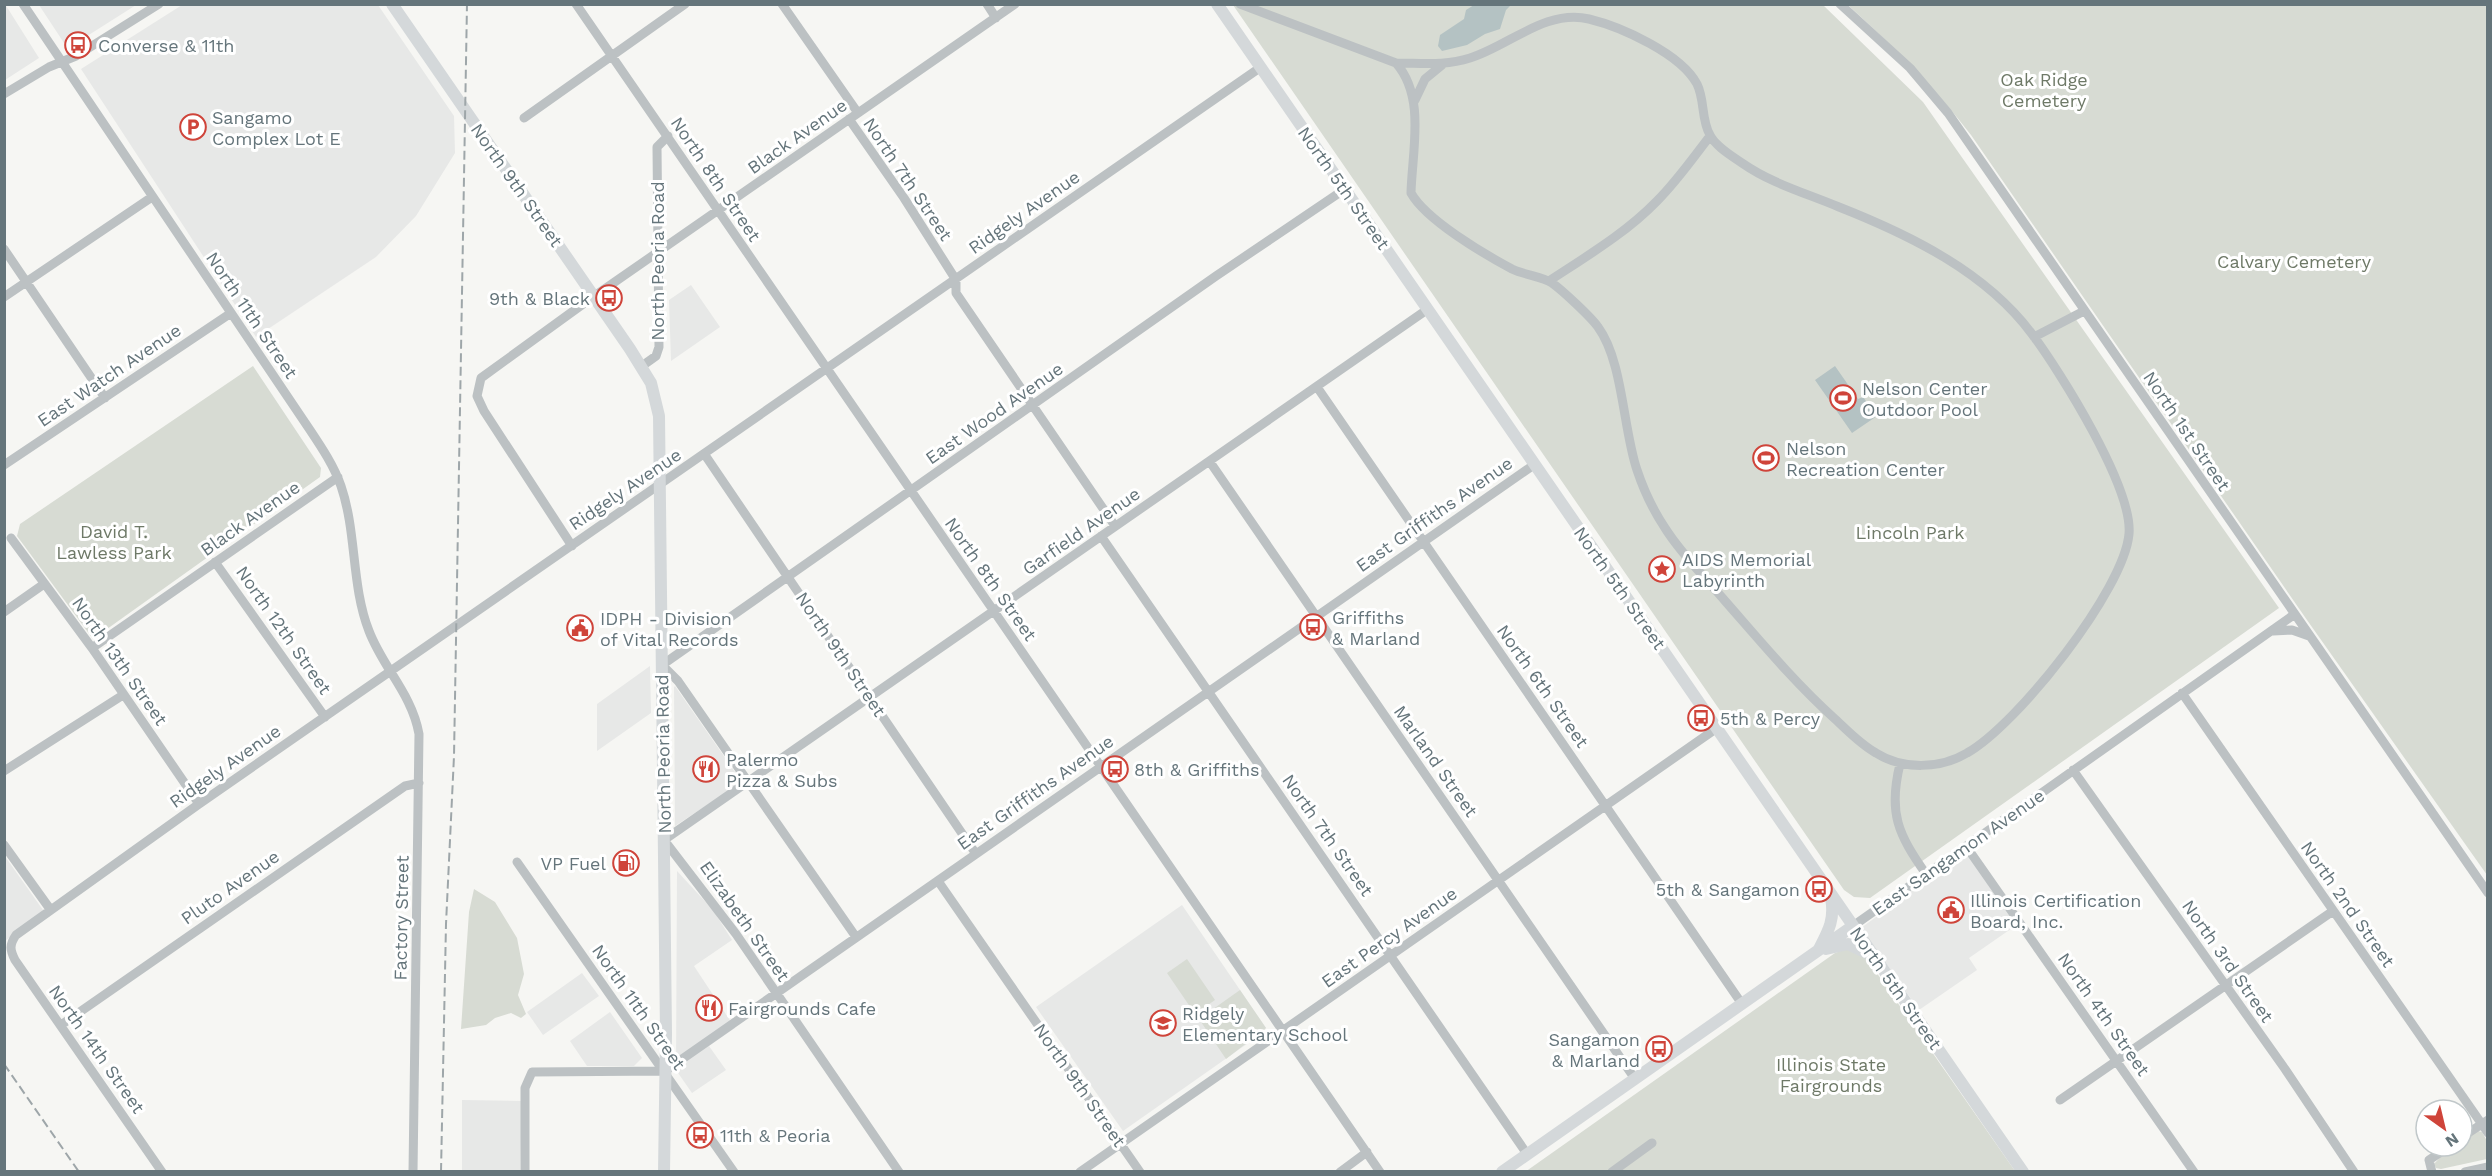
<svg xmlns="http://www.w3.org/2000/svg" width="2492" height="1176" font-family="'Work Sans',sans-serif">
	<rect width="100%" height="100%" fill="#f6f6f3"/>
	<!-- built -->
	<path fill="#e7e8e7" d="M 5,4 L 39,58 L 5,80 L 4,5 Z
		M 39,5 L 136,5 L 73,45 L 66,46 Z
		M 182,5 L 378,5 L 454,116 L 455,153 L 416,216 L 376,257 L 256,337 L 81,69 Z
		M 691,285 L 720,327 L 671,361 L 669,300 Z
		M 650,666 L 651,713 L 597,751 L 597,704 Z
		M 675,686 L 742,782 L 675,826 L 674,687 Z
		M 1966,851 L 2018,924 L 1969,958 L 1977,970 L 1919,1010 L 1861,928 Z
		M 4,855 L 43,910 L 5,941 L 4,941 Z
		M 677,871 L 713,910 L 732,940 L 694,966 L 735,1028 L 709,1046 L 726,1070 L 692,1093 L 676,1070 Z
		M 1182,905 L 1266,1028 L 1261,1034 L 1123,1131 L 1036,1007 Z
		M 582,973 L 599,996 L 543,1035 L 527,1012 Z
		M 610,1012 L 642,1058 L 634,1066 L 587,1066 L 570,1041 Z
		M 462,1100 L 522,1101 L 520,1171 L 462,1172 Z"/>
	<!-- green -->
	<path fill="#d7dbd3" d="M 1233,5 L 1823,5 L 1923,102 L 2279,608 L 1870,898 L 1854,897 L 1844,890 Z
		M 1848,5 L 2487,5 L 2487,875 L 2307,620 L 1971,135 C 1934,87 1893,46 1848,5 Z
		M 253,366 L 321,468 L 320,477 L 93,639 L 17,536 L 20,524 Z
		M 474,889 L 495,902 L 517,938 L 524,974 L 518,995 L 526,1014 L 521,1018 L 511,1013 L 495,1018 L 486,1025 L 461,1029 L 469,912 Z
		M 1846,949 L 1867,959 L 2015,1171 L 1525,1172 L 1835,953 Z
		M 1187,959 L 1215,1000 L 1195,1014 L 1167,973 Z
		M 1240,990 L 1266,1028 L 1226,1059 L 1199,1019 Z
		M 2478,1131 L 2482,1132 L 2487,1141 L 2487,1159 L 2441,1169 L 2436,1168 L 2434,1164 C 2441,1156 2452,1146 2462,1146 L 2462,1142 Z"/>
	<!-- water -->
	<path fill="#b4c2c3" d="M 1474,5 L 1511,5 L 1506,10 L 1500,29 L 1485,34 L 1467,45 L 1442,51 L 1438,46 L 1440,35 L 1464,19 L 1466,10 Z
		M 1835,366 L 1858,399 L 1863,397 L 1877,416 L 1852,433 L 1815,380 Z"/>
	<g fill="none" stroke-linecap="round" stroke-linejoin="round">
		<!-- minor -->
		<path stroke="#bcc1c3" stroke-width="9" d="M 23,4 L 310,430 C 322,448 334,466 341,486 C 357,533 351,585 369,631 C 383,668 412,694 419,734 L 413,1172
			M 576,4 L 1380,1172
			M 782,4 L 858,113
			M 987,4 L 996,18
			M 1240,4 L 1396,63 C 1422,63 1445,66 1470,58 C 1509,46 1545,9 1589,19 C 1622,27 1681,54 1697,84 C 1705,100 1701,120 1710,135 C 1715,146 1732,156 1742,163 C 1772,184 1806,193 1839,207 C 1910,235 1986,272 2032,334 C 2061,373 2133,488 2129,534 C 2124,590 2017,725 1967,753 C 1940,769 1903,770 1876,753 C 1860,744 1848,731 1835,719 C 1795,683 1761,642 1726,602 C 1705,577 1682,555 1665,528 C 1653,510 1644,491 1637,470 C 1623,429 1623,361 1598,327 C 1591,317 1562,290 1552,283 C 1541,276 1524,275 1512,269 C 1484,254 1426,220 1411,193 C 1412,151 1426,97 1396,63
			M 1840,4 L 1910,68 L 1948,113 L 2488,893
			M 4,94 L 49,67 L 76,56 L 159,4
			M 1415,100 L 1425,79 L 1442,65
			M 524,118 L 685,4
			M 849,119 L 904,198 L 956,280 L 956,293 L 1115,526
			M 4,249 L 105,398
			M 1549,281 C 1587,256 1626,233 1657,201 C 1677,181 1693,158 1710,136
			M 4,297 L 152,197
			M 2034,337 L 2084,311
			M 642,366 L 656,356 L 659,347 L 657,147 L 668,136
			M 1317,387 L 1742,1004
			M 705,455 L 976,854
			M 1210,462 L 1635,1079
			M 4,465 L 231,313
			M 1101,536 L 1527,1154
			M 11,538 L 92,648 L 199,804
			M 572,546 L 484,411 L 477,396 L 481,378 L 583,304 L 1015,4
			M 215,562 L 325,717
			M 4,612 L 44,584
			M 2273,631 L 2292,630 L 2309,636
			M 92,648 L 338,477
			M 2182,693 L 2488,1133
			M 1900,764 C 1888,813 1898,834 1926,874
			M 2073,770 L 2285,1069 L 2354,1172
			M 4,771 L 123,695
			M 4,845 L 50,909
			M 1966,846 L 2194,1172
			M 517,862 L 734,1172
			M 938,881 L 1140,1172
			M 1853,926 L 2295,614
			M 856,937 L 678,681 L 662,665 L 1216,276 L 1345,189
			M 61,1025 L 405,786 L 419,783
			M 2060,1100 L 2333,911
			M 2462,1137 L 2488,1120
			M 162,1172 L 15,960 C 10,950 9,945 16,935 L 199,804 L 1261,67
			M 525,1172 L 525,1088 L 532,1072 L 665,1071 L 1535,464
			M 899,1172 L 736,934 L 664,840 L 1428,309
			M 1080,1172 L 1717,728
			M 1340,1172 L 1367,1152
			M 1612,1172 L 1652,1143
			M 2432,1172 L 2429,1160 L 2450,1146
			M 2465,1172 L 2488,1167"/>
		<!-- major -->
		<path stroke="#d4d8da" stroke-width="12" d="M 392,4 L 630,349 L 651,383 L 659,416 L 666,1034 L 664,1172
			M 1217,4 L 2023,1172
			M 1819,949 C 1829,930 1835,919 1831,898
			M 1826,949 L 1848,944 L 1869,954
			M 1502,1172 L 1853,926"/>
		<!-- rail -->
		<path stroke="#9ea6a9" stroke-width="2" stroke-dasharray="9 4.5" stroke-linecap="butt" d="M 4,1064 L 79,1172
			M 441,1172 L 446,924 L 454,756 L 467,4"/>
	</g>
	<!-- icons -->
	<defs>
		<g id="bus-ring" transform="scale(1.35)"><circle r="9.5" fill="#fff" stroke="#cf443a" stroke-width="1.5"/><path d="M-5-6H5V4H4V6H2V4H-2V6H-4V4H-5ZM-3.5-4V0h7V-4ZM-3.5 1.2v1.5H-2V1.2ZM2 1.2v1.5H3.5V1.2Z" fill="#cf443a"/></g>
		<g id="parking-ring" transform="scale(1.35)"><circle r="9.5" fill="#fff" stroke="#cf443a" stroke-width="1.5"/><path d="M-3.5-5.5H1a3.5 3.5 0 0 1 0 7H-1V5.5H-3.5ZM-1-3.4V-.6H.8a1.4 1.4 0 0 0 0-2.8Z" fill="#cf443a"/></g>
		<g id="stadium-ring" transform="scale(1.35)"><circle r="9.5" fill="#fff" stroke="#cf443a" stroke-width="1.5"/><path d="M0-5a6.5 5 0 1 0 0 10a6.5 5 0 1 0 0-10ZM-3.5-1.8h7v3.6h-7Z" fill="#cf443a"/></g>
		<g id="sight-ring" transform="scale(1.35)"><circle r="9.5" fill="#fff" stroke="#cf443a" stroke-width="1.5"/><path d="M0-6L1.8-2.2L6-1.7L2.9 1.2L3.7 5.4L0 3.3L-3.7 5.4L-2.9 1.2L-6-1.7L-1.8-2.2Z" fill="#cf443a"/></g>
		<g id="civic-ring" transform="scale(1.35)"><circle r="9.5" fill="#fff" stroke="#cf443a" stroke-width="1.5"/><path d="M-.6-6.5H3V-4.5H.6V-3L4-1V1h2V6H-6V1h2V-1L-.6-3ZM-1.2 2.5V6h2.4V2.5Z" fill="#cf443a"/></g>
		<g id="restaurant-ring" transform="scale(1.35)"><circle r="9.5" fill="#fff" stroke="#cf443a" stroke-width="1.5"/><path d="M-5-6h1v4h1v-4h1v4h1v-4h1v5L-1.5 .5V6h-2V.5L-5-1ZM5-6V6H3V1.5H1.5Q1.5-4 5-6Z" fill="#cf443a"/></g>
		<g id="fuel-ring" transform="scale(1.35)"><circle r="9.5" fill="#fff" stroke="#cf443a" stroke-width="1.5"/><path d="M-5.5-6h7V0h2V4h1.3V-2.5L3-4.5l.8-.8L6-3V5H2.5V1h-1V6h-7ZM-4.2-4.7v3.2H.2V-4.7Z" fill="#cf443a"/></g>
		<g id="school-ring" transform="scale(1.35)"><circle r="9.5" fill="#fff" stroke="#cf443a" stroke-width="1.5"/><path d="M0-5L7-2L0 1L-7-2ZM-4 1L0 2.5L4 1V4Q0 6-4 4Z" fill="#cf443a"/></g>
	</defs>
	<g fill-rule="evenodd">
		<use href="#bus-ring" x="78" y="45"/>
		<use href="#parking-ring" x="193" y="127"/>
		<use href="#bus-ring" x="609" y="298"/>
		<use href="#stadium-ring" x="1843" y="398"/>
		<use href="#stadium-ring" x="1766" y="458"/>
		<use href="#sight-ring" x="1662" y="569"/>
		<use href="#bus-ring" x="1313" y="627"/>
		<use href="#civic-ring" x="580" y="628"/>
		<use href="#bus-ring" x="1701" y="718"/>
		<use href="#restaurant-ring" x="706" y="769"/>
		<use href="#bus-ring" x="1115" y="769"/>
		<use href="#fuel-ring" x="626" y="863"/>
		<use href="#bus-ring" x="1819" y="889"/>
		<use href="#civic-ring" x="1951" y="910"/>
		<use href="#restaurant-ring" x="709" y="1008"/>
		<use href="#school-ring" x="1163" y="1023"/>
		<use href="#bus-ring" x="1659" y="1049"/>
		<use href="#bus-ring" x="700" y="1135"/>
	</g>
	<g text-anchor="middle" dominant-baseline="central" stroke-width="6" stroke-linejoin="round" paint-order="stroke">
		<!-- poi labels -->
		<g font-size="18" fill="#65757b" stroke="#fff" text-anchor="start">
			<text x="98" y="45">Converse &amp; 11th</text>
			<text x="212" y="117">Sangamo<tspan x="212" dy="21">Complex Lot E</tspan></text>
			<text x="590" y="298" text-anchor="end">9th &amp; Black</text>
			<text x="1862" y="388">Nelson Center<tspan x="1862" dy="21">Outdoor Pool</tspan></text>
			<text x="1786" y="448">Nelson<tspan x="1786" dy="21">Recreation Center</tspan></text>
			<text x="1682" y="559">AIDS Memorial<tspan x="1682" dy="21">Labyrinth</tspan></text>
			<text x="1332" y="617">Griffiths<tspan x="1332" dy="21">&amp; Marland</tspan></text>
			<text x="600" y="618">IDPH - Division<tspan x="600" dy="21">of Vital Records</tspan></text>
			<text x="1720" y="718">5th &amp; Percy</text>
			<text x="726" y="759">Palermo<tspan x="726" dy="21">Pizza &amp; Subs</tspan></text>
			<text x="1134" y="769">8th &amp; Griffiths</text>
			<text x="606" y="863" text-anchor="end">VP Fuel</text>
			<text x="1800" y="889" text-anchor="end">5th &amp; Sangamon</text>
			<text x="1970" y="900">Illinois Certification<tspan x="1970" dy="21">Board, Inc.</tspan></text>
			<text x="728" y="1008">Fairgrounds Cafe</text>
			<text x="1182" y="1013">Ridgely<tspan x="1182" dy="21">Elementary School</tspan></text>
			<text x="1640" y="1039" text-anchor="end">Sangamon<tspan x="1640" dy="21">&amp; Marland</tspan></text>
			<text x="720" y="1135">11th &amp; Peoria</text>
		</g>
		<!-- park labels -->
		<g font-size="18" fill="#6e7967" stroke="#fff">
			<text x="2044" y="79">Oak Ridge<tspan x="2044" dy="21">Cemetery</tspan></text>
			<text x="2294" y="261">Calvary Cemetery</text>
			<text x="114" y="531">David T.<tspan x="114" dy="21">Lawless Park</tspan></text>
			<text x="1910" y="532">Lincoln Park</text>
			<text x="1831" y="1064">Illinois State<tspan x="1831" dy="21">Fairgrounds</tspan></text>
		</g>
		<!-- street labels -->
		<g font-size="18" fill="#65757b" stroke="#fff">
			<text transform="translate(797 136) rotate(-35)">Black Avenue</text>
			<text transform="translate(716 179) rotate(56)">North 8th Street</text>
			<text transform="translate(908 179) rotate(56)">North 7th Street</text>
			<text transform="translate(517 185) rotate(55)">North 9th Street</text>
			<text transform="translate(1344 188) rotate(55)">North 5th Street</text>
			<text transform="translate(1024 212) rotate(-35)">Ridgely Avenue</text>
			<text transform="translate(657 261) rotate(-90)">North Peoria Road</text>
			<text transform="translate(252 315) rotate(56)">North 11th Street</text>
			<text transform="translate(109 375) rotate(-34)">East Watch Avenue</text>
			<text transform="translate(994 413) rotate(-35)">East Wood Avenue</text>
			<text transform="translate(2187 431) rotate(56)">North 1st Street</text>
			<text transform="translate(625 489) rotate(-34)">Ridgely Avenue</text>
			<text transform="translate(1434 514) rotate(-35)">East Griffiths Avenue</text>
			<text transform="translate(250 518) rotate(-35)">Black Avenue</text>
			<text transform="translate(1081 531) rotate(-35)">Garfield Avenue</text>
			<text transform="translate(991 579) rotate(55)">North 8th Street</text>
			<text transform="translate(1620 588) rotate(55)">North 5th Street</text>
			<text transform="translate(284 630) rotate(55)">North 12th Street</text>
			<text transform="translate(841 654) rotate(56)">North 9th Street</text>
			<text transform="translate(120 661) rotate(55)">North 13th Street</text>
			<text transform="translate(1543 686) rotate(55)">North 6th Street</text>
			<text transform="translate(663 754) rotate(-91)">North Peoria Road</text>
			<text transform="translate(1436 761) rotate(55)">Marland Street</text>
			<text transform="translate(225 766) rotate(-35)">Ridgely Avenue</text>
			<text transform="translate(1035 792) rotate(-35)">East Griffiths Avenue</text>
			<text transform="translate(1328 835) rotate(55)">North 7th Street</text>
			<text transform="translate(1958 852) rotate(-35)">East Sangamon Avenue</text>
			<text transform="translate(230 887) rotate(-35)">Pluto Avenue</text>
			<text transform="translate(2348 904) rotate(55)">North 2nd Street</text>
			<text transform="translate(401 918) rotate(-89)">Factory Street</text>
			<text transform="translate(745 921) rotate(55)">Elizabeth Street</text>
			<text transform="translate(1389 937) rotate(-35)">East Percy Avenue</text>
			<text transform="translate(2228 961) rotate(55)">North 3rd Street</text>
			<text transform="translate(1896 988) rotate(55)">North 5th Street</text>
			<text transform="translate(639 1007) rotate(55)">North 11th Street</text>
			<text transform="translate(2104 1014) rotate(55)">North 4th Street</text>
			<text transform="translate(97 1049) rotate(55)">North 14th Street</text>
			<text transform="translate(1080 1085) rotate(55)">North 9th Street</text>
		</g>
	</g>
	<!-- border -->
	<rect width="2492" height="1176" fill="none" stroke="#65757b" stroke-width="12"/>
	<!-- north arrow -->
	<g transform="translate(2444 1128) rotate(146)"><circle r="28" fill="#ffffff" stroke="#c1c8ca" stroke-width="1.5"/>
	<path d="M0-4.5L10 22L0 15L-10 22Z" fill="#cf443a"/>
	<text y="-9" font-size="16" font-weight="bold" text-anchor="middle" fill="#65757b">N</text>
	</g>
</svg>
